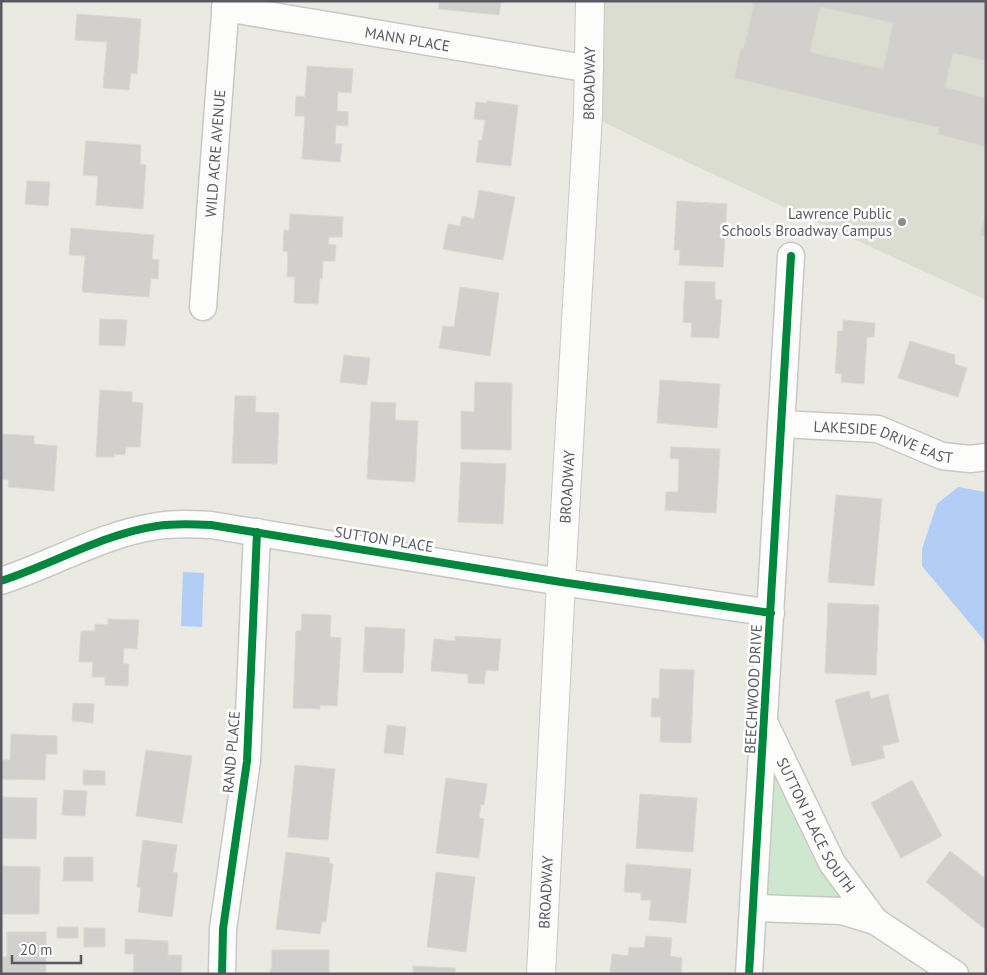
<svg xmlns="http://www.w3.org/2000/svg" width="987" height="975" font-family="'PT Sans',sans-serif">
	<rect width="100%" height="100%" fill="#eae9e2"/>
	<!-- education -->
	<path fill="#dcddd1" d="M 589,1 L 986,1 L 986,300 L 650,145 L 588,114 Z"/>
	<!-- green -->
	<path fill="#cee8cf" d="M 764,724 L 875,921 L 754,908 Z"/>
	<!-- water -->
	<path fill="#b3cef6" d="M 958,487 L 986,492 L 986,646 L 983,639 L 922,566 L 922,549 L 937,504 Z
		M 183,572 L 204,573 L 202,627 L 181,626 Z"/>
	<!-- building -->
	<path fill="#d1d0cc" stroke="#d9d8d1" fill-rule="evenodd" d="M 439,1 L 501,1 L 499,15 L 439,9 Z
		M 749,1 L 986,1 L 986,61 L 953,53 L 945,87 L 986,98 L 986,147 L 938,134 L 939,128 L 734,78 L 741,48 L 744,48 L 754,3 ZM 820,7 L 893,23 L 883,69 L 810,52 Z
		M 77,14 L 141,19 L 137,74 L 131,73 L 129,90 L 103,88 L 107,42 L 75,40 Z
		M 307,66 L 353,69 L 351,93 L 338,92 L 337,111 L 348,112 L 348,126 L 336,125 L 335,144 L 342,144 L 340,162 L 302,159 L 305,116 L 295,116 L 296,96 L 305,97 Z
		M 487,101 L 518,105 L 511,166 L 476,162 L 479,140 L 482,141 L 485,120 L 474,119 L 476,102 L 487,103 Z
		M 86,141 L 141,145 L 140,164 L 146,165 L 143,209 L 96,205 L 98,176 L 83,175 Z
		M 27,181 L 50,182 L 48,206 L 25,204 Z
		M 479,190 L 515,197 L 503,260 L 443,249 L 448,224 L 460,226 L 462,216 L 474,219 Z
		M 677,201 L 727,204 L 723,267 L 679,265 L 680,250 L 674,250 Z
		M 986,211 L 986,237 L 980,235 Z
		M 290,214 L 343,217 L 342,237 L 329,237 L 328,244 L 336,245 L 335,261 L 323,261 L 322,279 L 320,278 L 318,304 L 294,303 L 295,277 L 287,277 L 288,252 L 283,251 L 284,230 L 289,231 Z
		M 71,228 L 154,235 L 152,259 L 159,260 L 158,279 L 151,278 L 149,297 L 82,292 L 85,256 L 69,255 Z
		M 685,281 L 715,282 L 715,299 L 722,300 L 719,338 L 691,337 L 692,323 L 683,322 Z
		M 460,287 L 499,293 L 490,356 L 439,348 L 443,326 L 454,327 Z
		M 100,319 L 127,320 L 125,346 L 99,345 Z
		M 843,320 L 875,323 L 874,337 L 867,337 L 864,384 L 841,382 L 842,374 L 835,373 L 838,331 L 843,331 Z
		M 910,341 L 955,355 L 955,364 L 967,368 L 958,397 L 898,378 Z
		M 344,355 L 370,358 L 367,385 L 340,382 Z
		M 660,380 L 720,384 L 717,428 L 657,423 Z
		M 475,382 L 512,383 L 511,450 L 461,449 L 461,411 L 474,412 Z
		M 100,390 L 132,392 L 132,402 L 143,403 L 140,447 L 126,447 L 125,455 L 114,454 L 114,457 L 96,457 Z
		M 235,396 L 256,396 L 255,412 L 279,413 L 277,464 L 232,463 Z
		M 371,402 L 396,403 L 395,420 L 418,421 L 415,482 L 367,479 Z
		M 1,434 L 34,436 L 34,444 L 57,446 L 54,491 L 8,487 L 9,480 L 1,479 Z
		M 671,447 L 720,449 L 716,513 L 665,510 L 666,492 L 678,492 L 679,459 L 670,458 Z
		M 461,462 L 506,464 L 503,524 L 458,522 Z
		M 836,495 L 882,499 L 874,586 L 828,582 Z
		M 828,603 L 879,605 L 876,675 L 825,673 Z
		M 302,614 L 331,615 L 330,637 L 341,638 L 337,706 L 320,705 L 320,709 L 293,708 L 296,631 L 301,631 Z
		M 108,619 L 139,620 L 137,649 L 124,648 L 123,664 L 129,664 L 128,686 L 105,685 L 105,677 L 92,677 L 93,662 L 79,662 L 81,631 L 95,631 L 95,624 L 108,625 Z
		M 365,627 L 405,629 L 403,673 L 363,672 Z
		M 455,636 L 501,639 L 498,671 L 486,670 L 484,684 L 468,683 L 468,674 L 431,671 L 434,639 L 455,641 Z
		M 660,669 L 694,670 L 691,743 L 660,742 L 661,717 L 651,717 L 652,698 L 659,699 Z
		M 869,691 L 871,699 L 888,694 L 899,742 L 882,746 L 885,758 L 852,766 L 835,700 Z
		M 73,703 L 94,704 L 93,723 L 72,721 Z
		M 387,725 L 406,727 L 403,755 L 384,753 Z
		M 11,734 L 57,736 L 57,754 L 46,754 L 45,780 L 1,779 L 1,760 L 10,760 Z
		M 146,750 L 192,756 L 182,823 L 136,816 Z
		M 295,765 L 335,769 L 328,840 L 288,837 Z
		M 83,770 L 105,771 L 105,785 L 83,785 Z
		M 446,778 L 487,784 L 484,805 L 481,804 L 479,818 L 484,819 L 479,858 L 436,853 Z
		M 912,780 L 942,836 L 901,858 L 871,803 Z
		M 64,790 L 87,791 L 85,816 L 62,815 Z
		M 640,794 L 697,798 L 693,852 L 636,848 Z
		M 1,797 L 37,798 L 36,839 L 1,838 Z
		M 143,840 L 177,845 L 173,872 L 178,873 L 172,917 L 138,912 L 141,888 L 137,887 Z
		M 950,851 L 986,879 L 986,930 L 926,882 Z
		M 286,852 L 330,858 L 329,863 L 333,864 L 326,922 L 322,922 L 320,934 L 276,929 Z
		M 64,857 L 93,857 L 93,881 L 63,881 Z
		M 626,864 L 691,869 L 686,923 L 649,920 L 651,900 L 641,900 L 641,893 L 624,892 Z
		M 1,866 L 40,867 L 39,914 L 1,914 Z
		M 436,872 L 475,877 L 466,952 L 427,947 Z
		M 57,927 L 78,927 L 78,938 L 57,938 Z
		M 84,928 L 105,928 L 105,947 L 84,947 Z
		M 7,932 L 46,932 L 46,974 L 1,974 L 1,957 L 7,957 Z
		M 646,936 L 672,938 L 670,956 L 682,958 L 681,974 L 610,974 L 612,954 L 628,956 L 629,947 L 644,948 Z
		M 125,939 L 168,941 L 168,955 L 182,955 L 181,974 L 133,974 L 134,954 L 125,954 Z
		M 272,950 L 329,950 L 329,974 L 270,974 L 270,969 L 272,969 Z
		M 413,966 L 455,968 L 455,974 L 413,974 Z"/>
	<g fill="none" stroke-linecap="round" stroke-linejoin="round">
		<!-- minor casing -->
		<g stroke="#c8c8c7" stroke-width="29">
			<g id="minor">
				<path id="s1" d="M 225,8 L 590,69"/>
				<path id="s2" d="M 203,307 L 226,1"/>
				<path id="s3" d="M 781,424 L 878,429 L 942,456 L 970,459 L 986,457"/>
				<path d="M 1,581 C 53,564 103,534 157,526 C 175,523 193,524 211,525 L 561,582 L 771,613"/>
				<path id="s4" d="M 766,726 L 832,863 L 875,921"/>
				<path d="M 754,908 L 842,911 L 875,921 L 955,974"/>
				<path d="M 222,974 L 223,929 L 247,761 L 257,532"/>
				<path d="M 749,974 L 791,256"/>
			</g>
		</g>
		<!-- secondary casing -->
		<g stroke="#c8c8c7" stroke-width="30">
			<g id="secondary">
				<path id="s5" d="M 541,974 L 561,582 L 588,114 L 590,1"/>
			</g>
		</g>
		<!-- minor -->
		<use href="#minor" stroke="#fcfcfb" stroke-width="26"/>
		<!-- secondary -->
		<use href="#secondary" stroke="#fcfcfb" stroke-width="28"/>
		<!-- cycleway casing -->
		<g stroke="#fff" stroke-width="11">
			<path id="cycleway" d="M 1,581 C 53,564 103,534 157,526 C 175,523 193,524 211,525 L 561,582 L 771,613
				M 222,974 L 223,929 L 247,761 L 257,532
				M 749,974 L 791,256"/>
		</g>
		<!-- cycleway -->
		<use href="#cycleway" stroke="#00873e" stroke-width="8"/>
	</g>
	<!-- markers -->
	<circle fill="#8a8c8e" stroke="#fff" stroke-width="2" cx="902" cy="222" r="5"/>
	<g text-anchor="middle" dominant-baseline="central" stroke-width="5" stroke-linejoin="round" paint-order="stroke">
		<!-- street labels -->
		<g font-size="15" fill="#575a61" stroke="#fff">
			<text stroke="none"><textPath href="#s1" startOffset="185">MANN PLACE</textPath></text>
			<text stroke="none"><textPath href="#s5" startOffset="892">BROADWAY</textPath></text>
			<text stroke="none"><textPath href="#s2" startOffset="154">WILD ACRE AVENUE</textPath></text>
			<text stroke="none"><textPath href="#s3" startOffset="105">LAKESIDE DRIVE EAST</textPath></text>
			<text stroke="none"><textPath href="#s5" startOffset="488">BROADWAY</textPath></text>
			<text transform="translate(384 539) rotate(9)">SUTTON PLACE</text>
			<text transform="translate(753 689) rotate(-87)">BEECHWOOD DRIVE</text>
			<text transform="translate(231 752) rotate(-85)">RAND PLACE</text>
			<text stroke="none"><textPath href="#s4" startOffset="111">SUTTON PLACE SOUTH</textPath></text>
			<text stroke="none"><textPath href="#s5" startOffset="82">BROADWAY</textPath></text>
		</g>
		<!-- poi labels -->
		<g font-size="15" fill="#575a61" stroke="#fff" text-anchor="end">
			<text x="892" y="213">Lawrence Public<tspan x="892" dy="17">Schools Broadway Campus</tspan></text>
		</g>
	</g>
	<!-- border -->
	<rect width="987" height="975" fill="none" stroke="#575a61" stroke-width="5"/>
	<!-- scale -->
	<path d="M12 955v8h69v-8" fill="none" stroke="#575a61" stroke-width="2.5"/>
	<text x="20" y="955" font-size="15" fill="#575a61" stroke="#ffffff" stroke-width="4" paint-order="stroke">20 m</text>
</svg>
